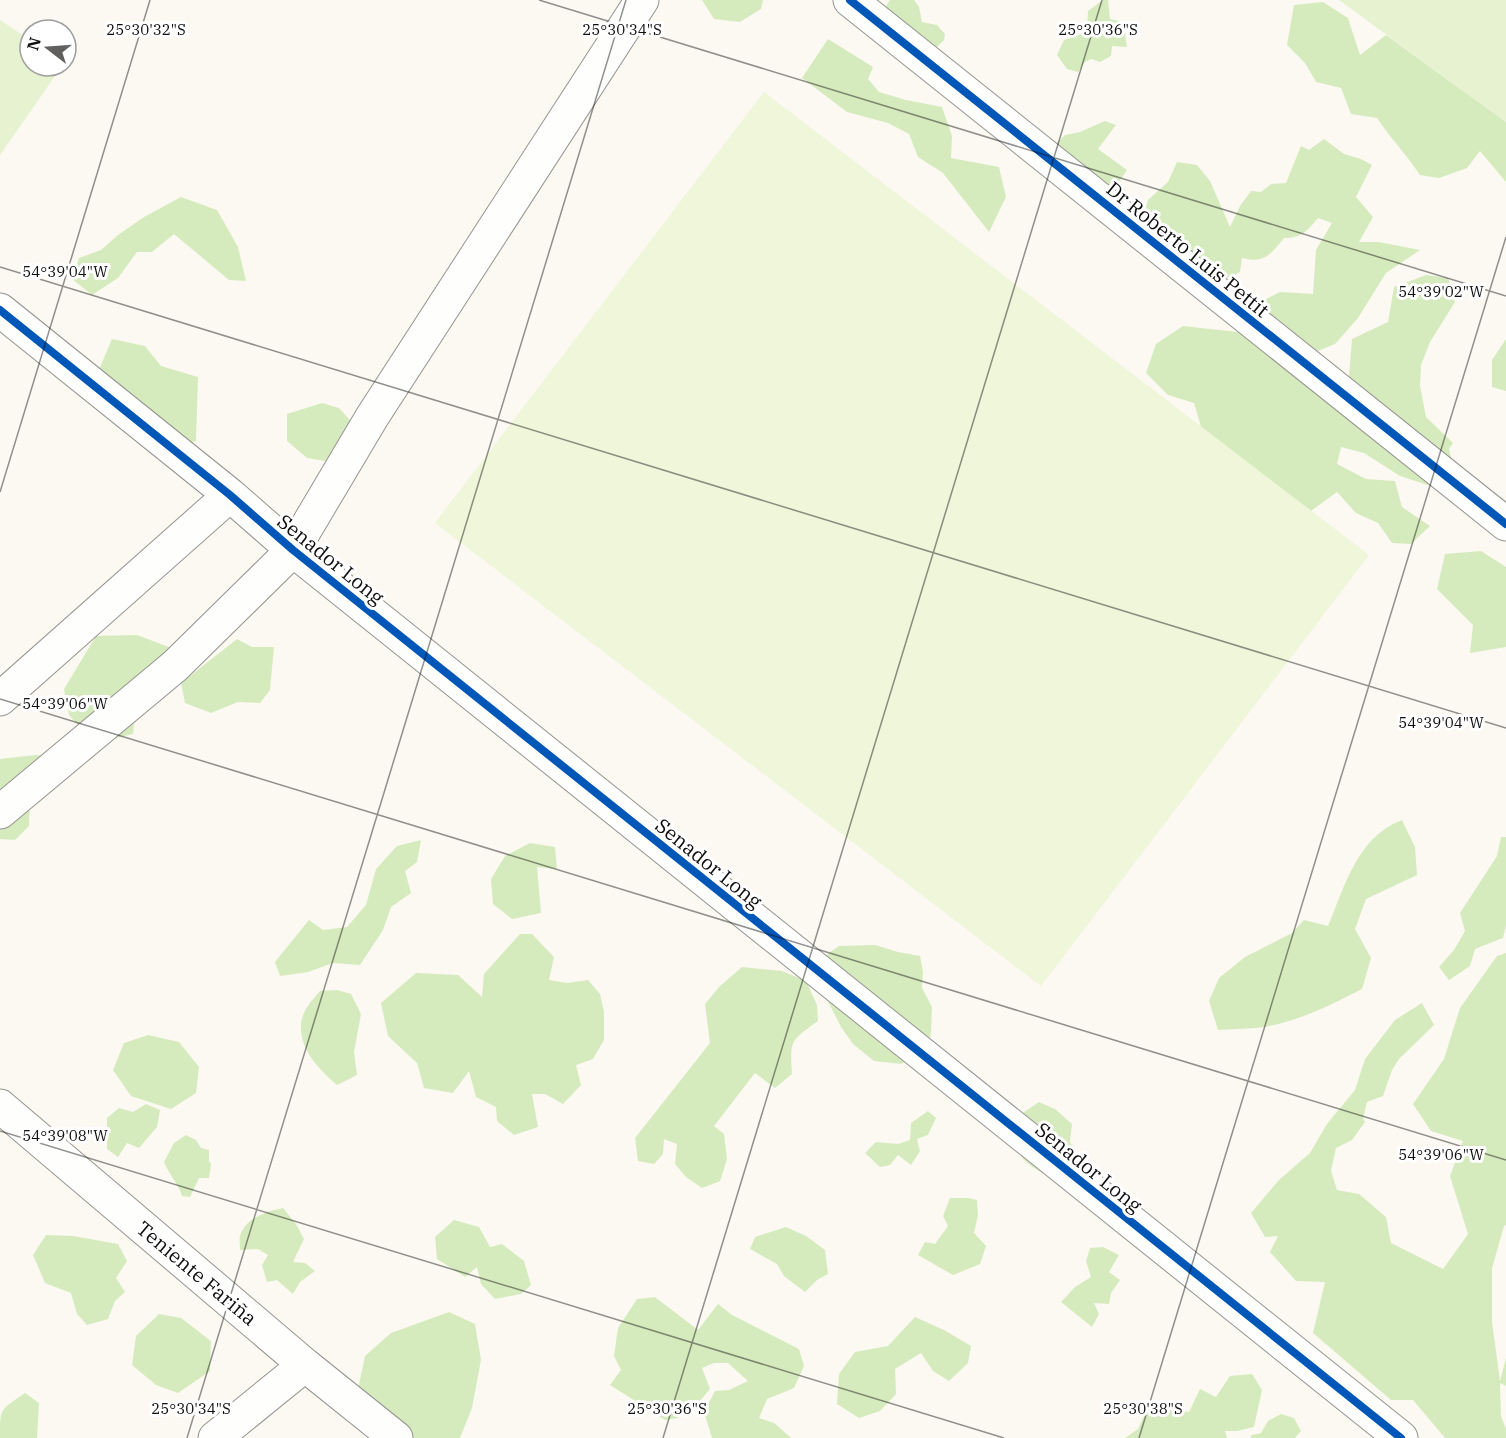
<svg xmlns="http://www.w3.org/2000/svg" width="1506" height="1438" font-family="'IBM Plex Serif',serif">
	<rect width="100%" height="100%" fill="#fbf9f2"/>
	<!-- green -->
	<path fill="#e6f2d0" d="M 1339,0 L 1506,0 L 1506,122 Z
		M 0,20 L 30,40 L 30,66 L 62,66 L 0,155 Z"/>
	<!-- forest -->
	<path fill="#d6ebbd" d="M 702,0 L 763,0 L 761,9 L 740,22 L 714,19 Z
		M 890,0 L 914,0 L 919,7 L 922,22 L 937,25 L 945,34 L 944,40 L 928,56 L 884,20 L 886,6 Z
		M 1103,0 L 1108,0 L 1110,19 L 1123,22 L 1127,47 L 1112,46 L 1111,56 L 1100,62 L 1091,59 L 1085,62 L 1078,72 L 1067,69 L 1057,55 L 1064,40 L 1087,32 L 1088,11 Z
		M 1323,2 L 1348,18 L 1360,55 L 1386,35 L 1506,122 L 1506,182 L 1480,151 L 1467,168 L 1439,178 L 1420,175 C 1407,155 1390,138 1377,118 L 1351,114 L 1341,88 L 1316,82 L 1305,63 L 1287,45 L 1294,5 Z
		M 828,39 L 873,67 L 868,79 L 879,92 L 906,100 L 942,107 L 952,136 L 951,158 L 999,167 L 1006,197 L 989,232 L 943,173 L 918,157 L 909,134 L 888,123 L 847,112 L 802,78 Z
		M 1105,121 L 1116,125 L 1098,149 L 1127,170 L 1120,180 L 1127,194 L 1117,202 L 1052,148 L 1065,135 L 1080,132 Z
		M 1324,139 L 1344,154 L 1361,159 L 1372,165 L 1356,197 L 1373,217 L 1359,242 L 1379,242 L 1420,250 L 1386,273 L 1358,318 L 1335,344 L 1313,353 L 1347,400 L 1352,339 L 1388,322 L 1394,287 L 1426,275 L 1448,278 L 1455,302 L 1430,342 L 1421,365 L 1420,386 L 1426,417 L 1453,443 L 1449,449 L 1456,476 L 1440,489 L 1400,476 L 1364,453 L 1341,447 L 1337,464 L 1366,479 L 1395,481 L 1402,507 L 1430,526 L 1411,544 L 1392,543 L 1378,523 L 1356,513 L 1337,492 L 1311,511 L 1204,437 L 1194,403 L 1168,395 L 1146,373 L 1156,344 L 1183,326 L 1238,332 L 1252,306 L 1280,292 L 1313,294 L 1316,250 L 1332,223 L 1318,218 C 1307,231 1302,238 1284,238 C 1271,254 1264,264 1242,258 L 1240,272 L 1225,279 L 1211,277 L 1199,263 L 1192,251 L 1171,242 L 1143,217 L 1148,200 L 1168,182 L 1177,162 L 1197,165 L 1210,181 L 1230,227 L 1240,206 L 1251,191 L 1261,192 L 1271,184 L 1286,183 L 1301,146 L 1309,150 Z
		M 181,197 L 217,210 L 238,247 L 246,281 L 229,280 L 174,234 L 152,252 L 137,252 L 118,278 L 92,295 L 72,279 L 79,258 L 101,250 L 118,235 L 144,217 Z
		M 112,339 L 145,346 L 161,366 L 198,377 L 196,441 L 176,446 L 98,372 Z
		M 1506,339 L 1506,391 L 1492,387 L 1492,360 Z
		M 322,403 L 339,408 L 359,430 L 337,463 L 307,458 L 287,441 L 287,414 Z
		M 1481,551 L 1506,567 L 1506,647 L 1470,653 L 1473,625 L 1437,589 L 1445,554 Z
		M 137,635 L 174,649 L 136,704 L 133,734 L 107,740 L 90,739 L 69,715 L 64,689 L 96,636 Z
		M 237,639 L 252,647 L 274,647 L 270,690 L 260,703 L 238,702 L 211,713 L 185,703 L 181,683 Z
		M 36,755 L 51,756 L 30,799 L 29,826 L 15,840 L 0,839 L 0,759 Z
		M 1402,820 L 1415,847 L 1417,875 L 1366,899 L 1355,929 L 1371,958 L 1362,989 C 1329,1006 1293,1024 1256,1028 C 1244,1029 1231,1029 1218,1030 L 1209,1001 L 1219,978 L 1245,957 L 1292,933 L 1304,920 L 1328,926 C 1345,886 1357,837 1402,820 Z
		M 1501,837 L 1506,837 L 1506,925 L 1503,938 L 1475,949 L 1470,966 L 1449,980 L 1439,967 L 1454,950 L 1465,931 L 1460,913 L 1497,856 Z
		M 421,840 L 417,862 L 405,871 L 411,893 L 391,907 L 383,930 L 360,965 L 333,963 L 308,972 L 280,976 L 275,962 L 309,920 L 323,930 L 347,927 L 366,905 L 376,869 L 397,846 Z
		M 530,843 L 555,847 L 557,869 L 537,867 L 541,913 L 512,919 L 493,904 L 491,879 L 505,856 Z
		M 520,934 L 532,934 L 554,957 L 549,980 L 567,983 L 588,980 L 600,994 L 604,1012 L 604,1040 L 593,1059 L 576,1065 L 581,1085 L 563,1104 L 545,1094 L 532,1094 L 538,1127 L 514,1135 L 497,1121 L 496,1107 L 476,1097 L 469,1071 L 453,1093 L 424,1088 L 417,1063 L 388,1036 L 381,1003 L 416,973 L 458,975 L 482,997 L 484,974 Z
		M 875,945 L 898,952 L 920,956 L 923,972 L 922,988 L 932,1007 L 931,1033 L 926,1052 L 901,1064 L 874,1061 L 853,1044 L 841,1027 L 818,982 L 815,963 L 839,946 Z
		M 1506,953 L 1506,1225 L 1504,1226 L 1492,1268 L 1492,1322 L 1500,1381 L 1506,1358 L 1506,1386 L 1500,1383 L 1501,1416 L 1506,1429 L 1506,1438 L 1445,1438 L 1413,1400 L 1391,1400 L 1313,1333 L 1325,1282 L 1296,1281 L 1270,1252 L 1278,1236 L 1265,1237 L 1251,1213 L 1279,1180 L 1310,1153 L 1327,1124 L 1355,1090 L 1365,1059 L 1395,1020 L 1422,1003 L 1434,1025 L 1399,1059 L 1392,1070 L 1383,1096 L 1367,1102 L 1363,1119 L 1365,1122 L 1352,1140 L 1336,1148 L 1331,1171 L 1337,1190 L 1359,1194 L 1386,1217 L 1391,1243 L 1443,1269 L 1468,1234 L 1450,1176 L 1463,1141 L 1431,1131 L 1413,1104 L 1444,1059 L 1460,1008 L 1497,956 Z
		M 742,967 L 782,971 L 806,981 L 817,1005 L 818,1021 C 790,1041 790,1040 792,1074 L 775,1088 L 755,1073 L 714,1126 L 724,1134 L 727,1159 L 720,1181 L 702,1188 L 686,1177 L 675,1164 L 677,1144 L 664,1139 L 663,1154 L 654,1164 L 638,1161 L 635,1138 L 710,1043 L 705,1004 L 720,986 Z
		M 337,990 L 351,994 L 361,1014 L 354,1052 L 357,1075 L 337,1085 C 320,1070 299,1050 301,1024 C 302,1011 312,1000 320,991 Z
		M 148,1035 L 179,1042 L 199,1067 L 196,1093 L 171,1109 L 131,1096 L 113,1070 L 124,1043 Z
		M 1039,1102 L 1055,1109 L 1072,1124 L 1070,1142 L 1079,1160 L 1065,1183 C 1033,1169 1011,1161 1011,1121 Z
		M 146,1104 L 160,1110 L 157,1127 L 139,1148 L 127,1143 L 118,1157 L 107,1149 L 107,1118 L 119,1108 L 133,1112 Z
		M 928,1111 L 936,1118 L 928,1135 L 917,1139 L 920,1151 L 911,1165 L 898,1155 L 890,1165 L 880,1167 L 865,1153 L 876,1142 L 898,1144 L 910,1140 L 911,1123 Z
		M 186,1135 L 196,1140 L 201,1148 L 209,1150 L 209,1161 L 211,1164 L 209,1178 L 199,1178 L 190,1197 L 182,1196 C 179,1184 169,1175 164,1162 L 174,1143 Z
		M 950,1198 L 968,1198 L 977,1200 L 978,1215 L 974,1233 L 986,1246 L 980,1264 L 953,1275 L 918,1255 L 925,1242 L 935,1244 L 948,1226 L 943,1216 Z
		M 283,1208 L 296,1224 L 304,1239 L 293,1262 L 305,1263 L 315,1271 L 300,1282 L 293,1294 L 277,1280 L 267,1282 L 262,1265 L 268,1255 L 258,1249 L 240,1250 C 240,1246 239,1239 240,1236 C 245,1218 268,1211 283,1208 Z
		M 454,1220 L 479,1227 L 490,1247 L 502,1244 L 524,1261 L 531,1285 L 521,1294 L 495,1299 L 481,1284 L 477,1267 L 465,1277 L 437,1259 L 435,1237 Z
		M 786,1227 L 806,1236 L 825,1250 L 828,1274 L 817,1280 L 805,1292 L 784,1276 L 777,1264 L 750,1249 L 755,1237 Z
		M 46,1235 L 73,1236 L 118,1244 L 127,1261 L 116,1278 L 125,1292 L 115,1301 L 108,1319 L 87,1325 L 77,1314 L 71,1293 L 45,1283 L 33,1255 Z
		M 1103,1247 L 1119,1255 L 1109,1272 L 1120,1280 L 1111,1293 L 1109,1304 L 1094,1303 L 1099,1314 L 1092,1327 L 1061,1302 L 1075,1287 L 1091,1277 L 1086,1261 L 1090,1248 Z
		M 655,1297 L 698,1330 L 718,1304 L 732,1315 L 799,1349 L 804,1366 L 794,1388 L 767,1399 L 759,1418 L 774,1423 L 791,1438 L 712,1438 L 704,1412 L 715,1391 L 729,1390 L 748,1381 L 728,1363 L 714,1363 L 702,1368 L 710,1389 L 699,1402 L 683,1403 L 678,1418 L 665,1420 L 610,1385 L 621,1370 L 614,1356 L 618,1328 L 637,1299 Z
		M 449,1312 L 475,1324 L 481,1360 L 472,1408 L 460,1438 L 382,1438 L 356,1399 L 365,1356 L 391,1333 Z
		M 159,1314 L 181,1318 L 211,1341 L 210,1371 L 178,1393 L 156,1385 L 132,1365 L 136,1336 Z
		M 915,1317 L 944,1330 L 971,1346 L 968,1363 L 949,1381 L 933,1371 L 921,1353 L 895,1369 L 896,1394 L 880,1411 L 859,1418 L 837,1404 L 839,1374 L 855,1352 L 888,1346 Z
		M 1252,1374 L 1262,1390 L 1254,1427 L 1237,1431 L 1225,1431 L 1227,1438 L 1125,1438 L 1138,1429 L 1149,1405 L 1189,1412 L 1200,1389 L 1216,1397 L 1230,1376 Z
		M 25,1393 L 39,1403 L 37,1438 L 0,1438 C 0,1406 0,1411 25,1393 Z
		M 1281,1414 L 1294,1418 L 1301,1431 L 1295,1438 L 1250,1438 L 1252,1435 L 1261,1433 L 1268,1421 Z"/>
	<!-- pitch -->
	<path fill="#eff6da" d="M 764,92 L 1369,555 L 1041,986 L 435,523 Z"/>
	<g fill="none" stroke-linecap="round" stroke-linejoin="round">
		<!-- minor casing -->
		<g stroke="#959491" stroke-width="35">
			<path id="minor" d="M 850,0 L 1506,524
				M 0,310 L 230,495 L 293,550 L 1401,1438
				M 0,699 L 230,495
				M 0,812 L 175,666 L 293,550 L 372,417 L 642,0
				M 0,1106 L 305,1365 L 396,1438
				M 215,1438 L 305,1365"/>
		</g>
		<!-- minor -->
		<use href="#minor" stroke="#fefefd" stroke-width="33"/>
		<!-- cycleway casing -->
		<g stroke="#fff" stroke-width="11">
			<path id="cycleway" d="M 850,0 L 1506,524
				M 0,310 L 230,495 L 293,550 L 1401,1438"/>
		</g>
		<!-- cycleway -->
		<use href="#cycleway" stroke="#0057b8" stroke-width="8"/>
	</g>
	<!-- ticks -->
	<path fill="none" stroke="#0e0e0e" stroke-width="1.5" stroke-opacity="0.45" d="M 539,0 L 1506,296M 0,267 L 1506,728M 0,492 L 150,0M 0,699 L 1506,1160M 0,1131 L 1004,1438M 187,1438 L 626,0M 663,1438 L 1102,0M 1139,1438 L 1506,237"/>
	<g text-anchor="middle" dominant-baseline="central" stroke-width="6" stroke-linejoin="round" paint-order="stroke">
		<!-- street labels -->
		<g font-size="20" fill="#0e0e0e" stroke="#fff">
			<text transform="translate(1188 249) rotate(39)">Dr Roberto Luis Pettit</text>
			<text transform="translate(331 559) rotate(39)">Senador Long</text>
			<text transform="translate(709 863) rotate(39)">Senador Long</text>
			<text transform="translate(1089 1167) rotate(39)">Senador Long</text>
			<text transform="translate(197 1273) rotate(40)">Teniente Fariña</text>
		</g>
	</g>
	<g font-size="15" text-anchor="middle" fill="#0e0e0e" stroke="#fff" stroke-width="6" stroke-linejoin="round" paint-order="stroke">
		<text x="146" y="35">25°30'32"S</text>
		<text x="622" y="35">25°30'34"S</text>
		<text x="1098" y="35">25°30'36"S</text>
		<text x="65" y="277">54°39'04"W</text>
		<text x="1441" y="297">54°39'02"W</text>
		<text x="65" y="709">54°39'06"W</text>
		<text x="1441" y="728">54°39'04"W</text>
		<text x="65" y="1141">54°39'08"W</text>
		<text x="1441" y="1160">54°39'06"W</text>
		<text x="191" y="1414">25°30'34"S</text>
		<text x="667" y="1414">25°30'36"S</text>
		<text x="1143" y="1414">25°30'38"S</text>
	</g>
	<!-- north arrow -->
	<g transform="translate(48 48) rotate(287)"><circle r="28" fill="#ffffff" stroke="#9f9f9f" stroke-width="1.5"/>
	<path d="M0-4.5L10 22L0 15L-10 22Z" fill="#61605e"/>
	<text y="-9" font-size="16" font-weight="bold" text-anchor="middle" fill="#0e0e0e">N</text>
	</g>
</svg>
